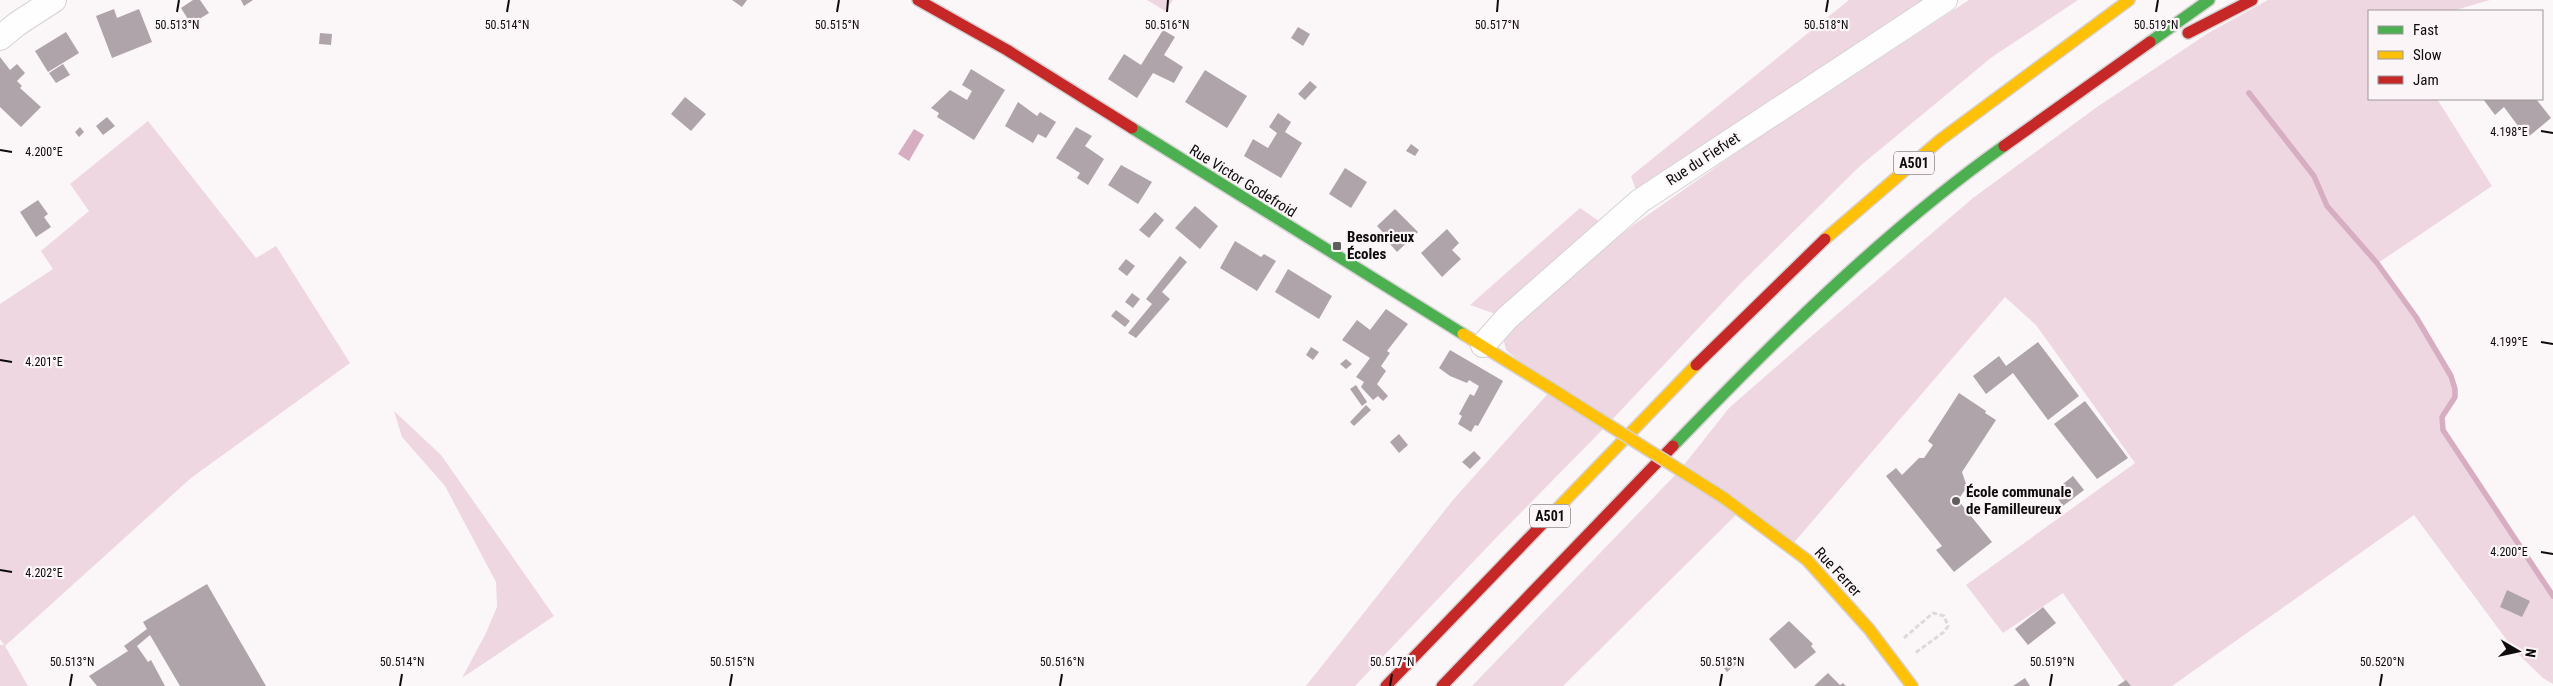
<svg xmlns="http://www.w3.org/2000/svg" width="2553" height="686" font-family="'Roboto Condensed',sans-serif">
	<rect width="100%" height="100%" fill="#fbf6f8"/>
	<!-- green -->
	<path fill="#eed7e1" d="M 1147,0 L 1173,0 L 1165,11 Z
		M 1849,0 L 1945,0 L 1640,201 L 1631,176 Z
		M 1969,0 L 2078,0 L 1992,57 L 1860,166 L 1740,284 L 1608,424 L 1493,541 L 1355,686 L 1306,686 L 1453,500 L 1552,389 L 1506,350 L 1504,342 L 1507,320 L 1635,224 L 1756,139 Z
		M 2268,0 L 2490,0 L 2452,11 L 2369,11 L 2369,99 L 2437,99 L 2492,186 L 2378,263 C 2399,293 2419,322 2437,354 C 2444,364 2452,375 2455,388 C 2459,405 2438,412 2443,430 L 2553,596 L 2553,684 L 2543,678 L 2515,651 L 2414,515 L 2172,686 L 2128,686 L 2063,593 L 2003,633 L 1966,585 L 2135,463 L 2036,325 L 2005,297 L 1791,546 L 1741,510 L 1563,686 L 1472,686 L 1680,470 L 1729,408 L 1799,347 L 1973,198 L 2097,107 L 2210,32 Z
		M 148,121 L 256,258 L 276,246 L 350,363 L 191,478 L 5,646 L 28,686 L 0,686 L 0,645 L 4,645 L 0,639 L 0,304 L 53,269 L 41,251 L 89,211 L 70,184 Z
		M 1580,208 L 1609,228 L 1507,318 L 1470,305 Z
		M 394,411 L 441,455 L 554,616 L 462,678 L 486,633 L 497,607 L 496,582 L 445,486 L 402,437 Z"/>
	<!-- water -->
	<path fill="#d6adc1" d="M 914,129 L 924,135 L 909,161 L 898,154 Z"/>
	<g fill="none" stroke-linecap="round" stroke-linejoin="round">
		<!-- stream -->
		<path stroke="#d6adc1" stroke-width="5.5" d="M 2249,93 L 2314,176 L 2327,206 L 2377,263 L 2416,317 L 2451,376 L 2455,389 L 2455,397 L 2442,417 L 2443,430 L 2553,596"/>
	</g>
	<!-- building -->
	<path fill="#afa4a9" d="M 193,0 L 200,0 L 209,13 L 191,24 L 181,8 Z
		M 241,0 L 253,0 L 244,6 Z
		M 732,0 L 747,0 L 742,7 Z
		M 114,9 L 117,18 L 139,9 L 152,42 L 112,58 L 96,16 Z
		M 1298,27 L 1310,34 L 1303,46 L 1291,38 Z
		M 1163,30 L 1175,37 L 1164,55 L 1183,67 L 1174,83 L 1153,73 L 1137,98 L 1108,79 L 1124,54 L 1141,65 Z
		M 66,32 L 79,53 L 48,72 L 35,51 Z
		M 320,33 L 332,34 L 331,45 L 319,44 Z
		M 0,57 L 10,70 L 17,64 L 25,73 L 17,81 L 22,86 L 20,88 L 41,107 L 21,127 L 0,107 Z
		M 63,64 L 70,75 L 56,83 L 49,73 Z
		M 971,69 L 1005,90 L 974,140 L 937,117 L 939,113 L 931,108 L 950,90 L 967,100 L 972,91 L 962,85 Z
		M 1205,70 L 1247,96 L 1227,128 L 1185,102 Z
		M 1310,81 L 1317,87 L 1305,100 L 1298,94 Z
		M 685,97 L 706,114 L 691,131 L 671,114 Z
		M 2483,99 L 2536,99 L 2551,118 L 2527,138 L 2504,107 L 2495,115 Z
		M 1018,102 L 1037,116 L 1040,112 L 1056,122 L 1046,138 L 1038,134 L 1033,143 L 1005,126 Z
		M 1278,113 L 1291,122 L 1285,132 L 1302,143 L 1281,178 L 1244,156 L 1253,139 L 1268,148 L 1277,133 L 1269,127 Z
		M 107,117 L 115,126 L 103,135 L 96,126 Z
		M 80,127 L 84,132 L 79,137 L 75,132 Z
		M 1076,127 L 1092,136 L 1085,146 L 1104,159 L 1088,185 L 1077,178 L 1080,173 L 1056,158 Z
		M 1411,144 L 1419,150 L 1415,156 L 1406,151 Z
		M 1121,165 L 1152,182 L 1138,204 L 1108,185 Z
		M 1345,168 L 1367,182 L 1351,208 L 1329,194 Z
		M 38,200 L 48,214 L 44,217 L 51,227 L 36,237 L 20,212 Z
		M 1195,206 L 1218,226 L 1200,249 L 1175,228 Z
		M 1395,209 L 1418,232 L 1397,252 L 1390,244 L 1392,242 L 1377,226 Z
		M 1155,212 L 1164,220 L 1149,238 L 1139,230 Z
		M 1447,229 L 1459,243 L 1452,250 L 1461,259 L 1442,277 L 1421,253 Z
		M 1235,241 L 1261,257 L 1264,254 L 1276,261 L 1257,291 L 1220,268 Z
		M 1180,256 L 1187,262 L 1162,292 L 1170,299 L 1136,338 L 1128,333 L 1152,304 L 1146,299 Z
		M 1126,259 L 1135,266 L 1127,276 L 1118,269 Z
		M 1288,269 L 1332,296 L 1319,319 L 1275,292 Z
		M 1132,293 L 1140,299 L 1133,308 L 1125,302 Z
		M 1386,309 L 1408,324 L 1387,351 L 1390,353 L 1381,366 L 1386,371 L 1377,384 L 1388,396 L 1383,401 L 1378,396 L 1373,400 L 1361,387 L 1364,382 L 1356,377 L 1370,358 L 1342,340 L 1357,320 L 1370,330 Z
		M 1116,310 L 1130,321 L 1125,327 L 1111,316 Z
		M 2038,342 L 2079,396 L 2048,420 L 2013,373 L 1986,394 L 1973,376 L 1999,356 L 2006,366 Z
		M 1311,347 L 1319,352 L 1313,360 L 1306,355 Z
		M 1450,350 L 1503,381 L 1478,426 L 1475,425 L 1471,432 L 1458,424 L 1462,416 L 1459,414 L 1470,394 L 1474,396 L 1479,386 L 1469,380 L 1467,383 L 1450,376 L 1439,368 Z
		M 1346,359 L 1352,364 L 1346,369 L 1340,364 Z
		M 1356,385 L 1367,402 L 1362,406 L 1350,389 Z
		M 1959,393 L 1986,411 L 1985,413 L 1996,420 L 1962,472 L 1967,487 L 1958,500 L 1992,542 L 1954,572 L 1936,550 L 1942,546 L 1886,476 L 1896,468 L 1902,475 L 1919,458 L 1924,458 L 1933,445 L 1928,441 Z
		M 2085,401 L 2128,458 L 2097,479 L 2054,424 Z
		M 1366,405 L 1371,410 L 1354,426 L 1350,422 Z
		M 1399,434 L 1408,445 L 1399,453 L 1390,442 Z
		M 1474,451 L 1481,458 L 1470,469 L 1462,462 Z
		M 2073,476 L 2084,490 L 2063,506 L 2053,492 Z
		M 207,584 L 266,686 L 180,686 L 150,635 L 137,646 L 148,662 L 151,660 L 165,686 L 97,686 L 89,676 L 128,651 L 124,646 L 147,629 L 143,622 Z
		M 2507,590 L 2530,601 L 2522,617 L 2500,607 Z
		M 2043,607 L 2056,623 L 2028,645 L 2015,629 Z
		M 1789,621 L 1813,644 L 1811,646 L 1816,652 L 1795,669 L 1769,639 Z
		M 1736,656 L 1740,661 L 1727,672 L 1723,667 Z
		M 1828,673 L 1840,685 L 1843,683 L 1846,686 L 1814,686 Z
		M 2025,678 L 2030,686 L 2013,686 Z
		M 2126,680 L 2131,686 L 2117,686 Z"/>
	<g fill="none" stroke-linecap="round" stroke-linejoin="round">
		<!-- street casing -->
		<g stroke="#d6d2d4" stroke-width="26">
			<path id="street" d="M 0,38 L 17,24 L 54,0
				M 1483,345 L 1507,318 L 1640,201 L 1945,0"/>
		</g>
		<!-- fast casing -->
		<g stroke="#d6d2d4" stroke-width="14">
			<path id="fast" d="M 2150,42 L 2209,0
				M 1132,128 L 1463,334
				M 1673,446 C 1776,339 1883,232 2004,146"/>
		</g>
		<!-- slow casing -->
		<g stroke="#d6d2d4" stroke-width="14">
			<path id="slow" d="M 1825,239 L 1940,140 L 2129,0
				M 1463,334 L 1552,389
				M 1724,498 L 1807,560 L 1869,629 L 1912,686
				M 1554,512 L 1696,365"/>
		</g>
		<!-- jam casing -->
		<g stroke="#d6d2d4" stroke-width="14">
			<path id="jam" d="M 918,0 L 1007,50 L 1132,128
				M 2188,33 L 2252,0
				M 2004,146 L 2150,42
				M 1696,365 L 1825,239
				M 1386,686 L 1554,512
				M 1442,686 L 1673,446"/>
		</g>
		<!-- path -->
		<path stroke="#dcdbdb" stroke-width="3" stroke-dasharray="5 2.5" stroke-linecap="butt" d="M 1904,638 L 1933,613 L 1944,616 L 1948,626 L 1944,632 L 1915,653"/>
		<!-- street -->
		<use href="#street" stroke="#fefefe" stroke-width="24"/>
		<!-- fast -->
		<use href="#fast" stroke="#4caf50" stroke-width="11"/>
		<!-- slow -->
		<use href="#slow" stroke="#ffc107" stroke-width="11"/>
		<!-- jam -->
		<use href="#jam" stroke="#c62828" stroke-width="11"/>
		<!-- slow-bridge casing -->
		<g stroke="#d6d2d4" stroke-width="14" stroke-linecap="butt">
			<path id="slow-bridge" d="M 1552,389 L 1724,498"/>
		</g>
		<!-- slow-bridge -->
		<use href="#slow-bridge" stroke="#ffc107" stroke-width="11"/>
	</g>
	<!-- ticks -->
	<path fill="none" stroke="#0d0b0c" stroke-width="2" d="M 177,12 L 179,0M 507,12 L 509,0M 837,12 L 839,0M 1167,12 L 1168,0M 1497,12 L 1498,0M 1826,12 L 1828,0M 2156,12 L 2158,0M 2541,131 L 2553,133M 0,150 L 12,152M 2541,342 L 2553,344M 0,360 L 12,362M 2541,552 L 2553,554M 0,570 L 12,572M 70,686 L 72,674M 400,686 L 402,674M 730,686 L 732,674M 1060,686 L 1062,674M 1390,686 L 1392,674M 1720,686 L 1722,674M 2050,686 L 2052,674M 2380,686 L 2382,674"/>
	<!-- markers -->
	<g fill="#605d5f" stroke="#fcf5f8" stroke-width="2">
		<rect x="1332" y="241" width="10" height="10" rx="2.5"/>
		<circle cx="1956" cy="501" r="5"/>
	</g>
	<g text-anchor="middle" dominant-baseline="central" stroke-width="4.5" stroke-linejoin="round" paint-order="stroke">
		<!-- shield labels -->
		<g fill="#fcf5f8" stroke="#555153" stroke-width="1">
			<rect x="1894" y="151.5" width="40" height="23" rx="4"/>
			<rect x="1530" y="504.5" width="40" height="23" rx="4"/>
		</g>
		<g font-size="14" font-weight="bold" fill="#0d0b0c">
			<text x="1914" y="163">A501</text>
			<text x="1550" y="516">A501</text>
		</g>
		<!-- street labels -->
		<g font-size="15" fill="#0d0b0c" stroke="#fcf5f8">
			<text transform="translate(1703 159) rotate(-33)">Rue du Fiefvet</text>
			<text transform="translate(1243 181) rotate(32)">Rue Victor Godefroid</text>
			<text transform="translate(1838 572) rotate(47)">Rue Ferrer</text>
		</g>
		<!-- poi labels -->
		<g font-size="15" font-weight="bold" fill="#0d0b0c" stroke="#fcf5f8" text-anchor="start">
			<text x="1347" y="237">Besonrieux<tspan x="1347" dy="17">Écoles</tspan></text>
			<text x="1966" y="492">École communale<tspan x="1966" dy="17">de Familleureux</tspan></text>
		</g>
	</g>
	<g font-size="12" text-anchor="middle" fill="#0d0b0c" stroke="#fcf5f8" stroke-width="4.5" stroke-linejoin="round" paint-order="stroke">
		<text x="177" y="29">50.513°N</text>
		<text x="507" y="29">50.514°N</text>
		<text x="837" y="29">50.515°N</text>
		<text x="1497" y="29">50.517°N</text>
		<text x="2156" y="29">50.519°N</text>
		<text x="1167" y="29">50.516°N</text>
		<text x="1826" y="29">50.518°N</text>
		<text x="2509" y="136">4.198°E</text>
		<text x="44" y="156">4.200°E</text>
		<text x="2509" y="346">4.199°E</text>
		<text x="44" y="366">4.201°E</text>
		<text x="2509" y="556">4.200°E</text>
		<text x="44" y="577">4.202°E</text>
		<text x="72" y="666">50.513°N</text>
		<text x="402" y="666">50.514°N</text>
		<text x="732" y="666">50.515°N</text>
		<text x="1062" y="666">50.516°N</text>
		<text x="1392" y="666">50.517°N</text>
		<text x="1722" y="666">50.518°N</text>
		<text x="2052" y="666">50.519°N</text>
		<text x="2382" y="666">50.520°N</text>
	</g>
	<!-- legend -->
	<rect x="2368" y="10" width="175" height="90" fill="#fcf5f8" stroke="#9c979a"/>
	<rect x="2378" y="26" width="25" height="8" fill="#4caf50" stroke="#9c979a"/>
	<text x="2413" y="35" font-size="15" fill="#0d0b0c">Fast</text>
	<rect x="2378" y="51" width="25" height="8" fill="#ffc107" stroke="#9c979a"/>
	<text x="2413" y="60" font-size="15" fill="#0d0b0c">Slow</text>
	<rect x="2378" y="76" width="25" height="8" fill="#c62828" stroke="#9c979a"/>
	<text x="2413" y="85" font-size="15" fill="#0d0b0c">Jam</text>
	<!-- north arrow -->
	<g transform="translate(2518 651) rotate(99)" stroke="#fcf5f8" stroke-width="4" paint-order="stroke">
	<path d="M0-4L9 19L0 12L-9 19Z" fill="#0d0b0c"/>
	<text y="-8" font-size="14" font-weight="bold" text-anchor="middle" fill="#0d0b0c">N</text>
	</g>
</svg>
